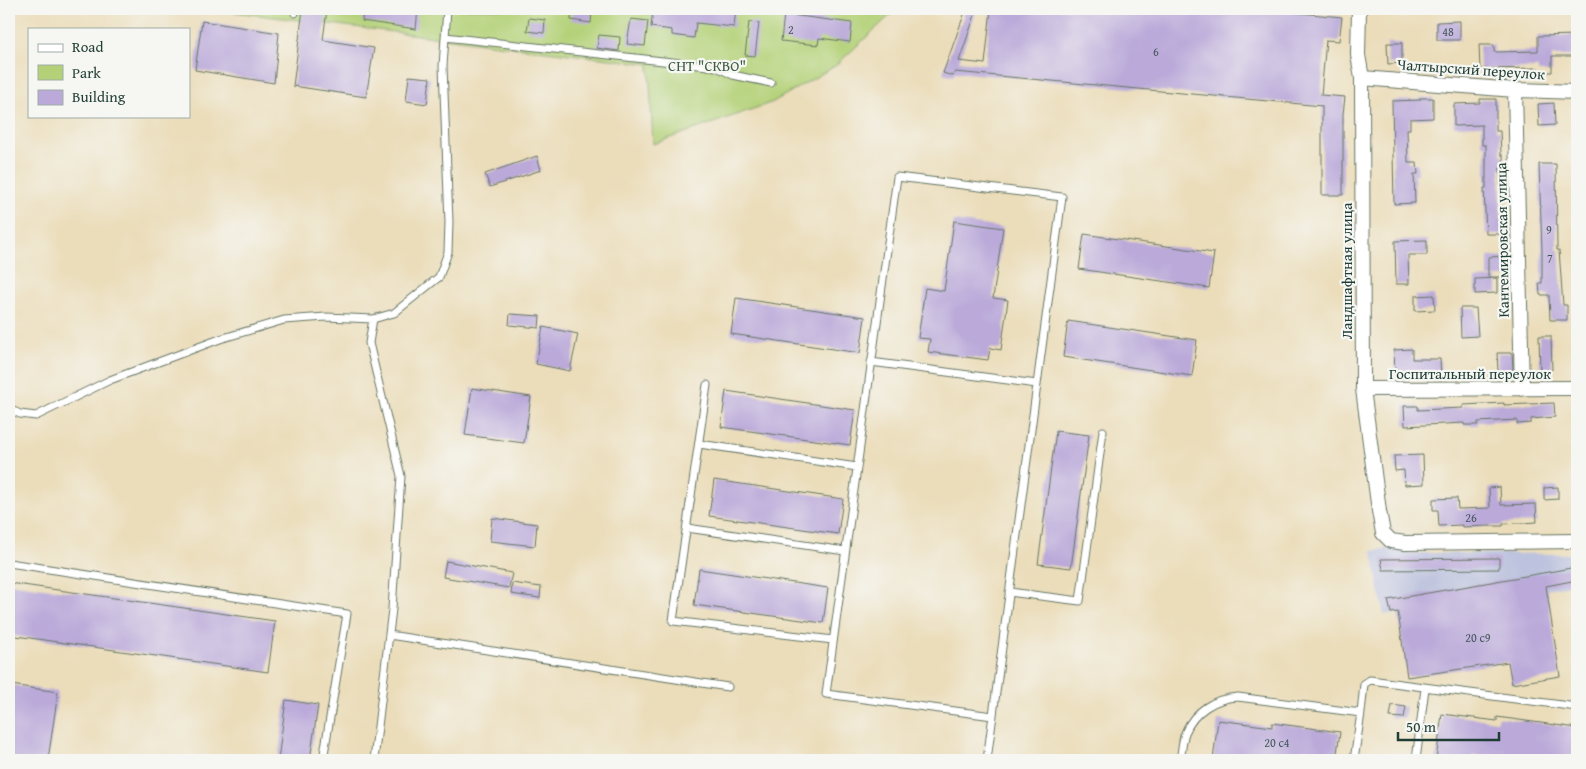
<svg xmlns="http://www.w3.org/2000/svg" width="1586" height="769" font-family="'Gentium Book Plus',serif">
	<rect width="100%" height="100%" fill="#f6f6f2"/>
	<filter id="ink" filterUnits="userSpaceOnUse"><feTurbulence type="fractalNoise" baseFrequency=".02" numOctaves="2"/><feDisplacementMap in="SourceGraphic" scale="10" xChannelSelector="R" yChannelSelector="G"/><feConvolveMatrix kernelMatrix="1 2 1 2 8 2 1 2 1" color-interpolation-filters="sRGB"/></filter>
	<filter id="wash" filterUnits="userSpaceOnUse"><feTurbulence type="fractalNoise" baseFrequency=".0096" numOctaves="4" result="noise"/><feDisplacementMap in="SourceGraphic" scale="20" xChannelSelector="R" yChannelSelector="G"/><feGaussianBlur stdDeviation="1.12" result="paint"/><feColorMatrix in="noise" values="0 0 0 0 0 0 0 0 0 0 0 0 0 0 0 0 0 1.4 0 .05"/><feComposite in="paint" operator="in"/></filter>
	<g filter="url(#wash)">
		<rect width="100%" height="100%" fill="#ebddba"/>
		<!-- industrial -->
		<path fill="#bdc3de" d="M 1397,546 L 1410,553 L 1577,554 L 1577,584 L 1384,615 L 1372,551 Z"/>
		<!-- green -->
		<path fill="#b4d178" stroke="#6a8756" d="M 210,9 L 897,9 L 835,66 L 773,102 L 653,144 L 649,64 Z"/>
		<g id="blocks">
			<!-- building -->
			<path fill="#baa9d9" d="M 303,9 L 327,9 L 323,40 L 374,48 L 366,97 L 293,86 Z
				M 363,9 L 418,9 L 416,29 L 362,21 Z
				M 572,9 L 592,9 L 591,23 L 571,20 Z
				M 653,9 L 687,9 L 711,12 L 711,9 L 736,9 L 734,27 L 696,23 L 694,38 L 672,35 L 672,30 L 651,27 Z
				M 966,9 L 977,9 L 959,61 L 985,64 L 991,9 L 1257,9 L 1342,17 L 1339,41 L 1326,40 L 1321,95 L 1345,97 L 1343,114 L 1343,195 L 1322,195 L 1322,106 L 955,72 L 953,76 L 943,73 Z
				M 784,14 L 852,23 L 850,42 L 819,38 L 818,45 L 781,41 Z
				M 529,18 L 545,20 L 544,33 L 527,31 Z
				M 631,19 L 648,21 L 645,46 L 627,44 Z
				M 202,21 L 279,33 L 274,83 L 195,70 Z
				M 1460,21 L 1460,40 L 1437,40 L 1437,22 Z
				M 749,22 L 759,23 L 755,56 L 745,55 Z
				M 599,35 L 620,37 L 619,51 L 597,48 Z
				M 1577,35 L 1577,56 L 1552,56 L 1552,72 L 1538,72 L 1538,68 L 1480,69 L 1479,45 L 1494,45 L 1494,52 L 1538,51 L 1538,36 Z
				M 1387,43 L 1402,43 L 1402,63 L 1388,64 Z
				M 409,76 L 430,78 L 427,104 L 406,101 Z
				M 1420,98 L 1433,98 L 1433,118 L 1410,119 L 1410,129 L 1407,129 L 1408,163 L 1417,163 L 1418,174 L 1414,174 L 1415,203 L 1394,204 L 1392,101 L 1420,100 Z
				M 1480,99 L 1496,99 L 1496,131 L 1500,131 L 1501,155 L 1503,155 L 1504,168 L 1500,168 L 1501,219 L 1504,218 L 1504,234 L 1486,234 L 1484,188 L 1486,188 L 1486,145 L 1482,145 L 1482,125 L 1454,126 L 1454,104 L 1480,103 Z
				M 1554,103 L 1555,125 L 1539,126 L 1538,104 Z
				M 537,156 L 541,170 L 490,187 L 485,174 Z
				M 1539,164 L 1556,164 L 1557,250 L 1559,250 L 1563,305 L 1567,305 L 1567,320 L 1550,320 L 1549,295 L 1540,295 L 1539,283 L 1542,283 L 1542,251 Z
				M 954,221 L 1003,228 L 993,298 L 1008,300 L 1001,350 L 990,348 L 988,360 L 928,352 L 930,339 L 918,338 L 925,288 L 944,291 Z
				M 1084,234 L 1214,253 L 1209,288 L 1079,269 Z
				M 1427,240 L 1427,255 L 1408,255 L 1409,284 L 1396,284 L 1395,241 Z
				M 1510,256 L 1511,277 L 1488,277 L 1488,257 Z
				M 1497,278 L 1497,293 L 1475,294 L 1475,279 Z
				M 1434,295 L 1435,310 L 1415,311 L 1415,296 Z
				M 736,298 L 865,317 L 860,353 L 731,334 Z
				M 1460,308 L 1476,308 L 1478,336 L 1461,337 Z
				M 510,314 L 540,316 L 539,328 L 509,325 Z
				M 1068,321 L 1197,340 L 1192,376 L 1063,357 Z
				M 543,327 L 578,334 L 570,371 L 536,364 Z
				M 1539,336 L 1551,336 L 1552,370 L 1540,371 Z
				M 1412,349 L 1412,359 L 1440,359 L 1441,376 L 1424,377 L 1424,373 L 1395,373 L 1394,350 Z
				M 1497,353 L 1512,353 L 1513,371 L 1498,371 Z
				M 472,388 L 531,397 L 524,443 L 465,435 Z
				M 726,391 L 855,410 L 850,445 L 721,427 Z
				M 1504,403 L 1504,405 L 1554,403 L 1555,417 L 1531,419 L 1531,423 L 1517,424 L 1517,420 L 1478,422 L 1478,425 L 1464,425 L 1464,423 L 1405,426 L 1404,406 L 1418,406 L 1418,410 L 1463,408 L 1463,405 Z
				M 1056,431 L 1089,435 L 1071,568 L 1038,564 Z
				M 1423,455 L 1424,484 L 1405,485 L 1404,470 L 1395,471 L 1394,456 Z
				M 714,480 L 843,499 L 838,534 L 709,516 Z
				M 1500,487 L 1501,505 L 1536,504 L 1537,522 L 1503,524 L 1503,526 L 1491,526 L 1462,527 L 1462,525 L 1439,526 L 1438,510 L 1433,510 L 1433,499 L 1457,498 L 1458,509 L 1490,508 L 1489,488 Z
				M 1558,487 L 1558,499 L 1544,500 L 1544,488 Z
				M 492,518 L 537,524 L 535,546 L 490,541 Z
				M 1499,558 L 1499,569 L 1383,570 L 1381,559 Z
				M 446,561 L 512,573 L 509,588 L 443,577 Z
				M 1577,567 L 1577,580 L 1546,586 L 1560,676 L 1512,684 L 1508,662 L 1407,677 L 1398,612 L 1391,613 L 1388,600 Z
				M 699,569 L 828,588 L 823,623 L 694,605 Z
				M 9,583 L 275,621 L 268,672 L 9,635 Z
				M 512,583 L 541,587 L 540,598 L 511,594 Z
				M 11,685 L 58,692 L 48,760 L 9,760 L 9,700 Z
				M 286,700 L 318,705 L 310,760 L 278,760 Z
				M 1392,705 L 1406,707 L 1404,718 L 1390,717 Z
				M 1442,714 L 1497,721 L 1497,717 L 1577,728 L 1577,760 L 1508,760 L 1473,756 L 1472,760 L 1436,760 Z
				M 1218,720 L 1272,727 L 1272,723 L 1340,732 L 1336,760 L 1213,760 Z"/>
		</g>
	</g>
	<g filter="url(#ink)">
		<use href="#blocks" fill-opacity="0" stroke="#667563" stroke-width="1"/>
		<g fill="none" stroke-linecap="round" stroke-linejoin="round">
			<!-- lane casing -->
			<g stroke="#667563" stroke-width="9">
				<path id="lane" d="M 295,13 L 296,9
					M 445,37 L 717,67 L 733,75 L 771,83
					M 373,319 L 369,343 L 401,476 L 392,609 L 374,760
					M 871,362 L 1037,384
					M 707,385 L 673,621 L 833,640
					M 9,409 L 20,414 L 36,416 L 110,380 L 220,339 L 284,320 L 326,317 L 373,319 L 394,313 L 439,277 L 448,252 L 449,222 L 443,66 L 447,9
					M 699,444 L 857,467
					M 687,528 L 845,551
					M 9,563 L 347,614 L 323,760
					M 1009,592 L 1080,601 L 1103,431
					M 389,635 L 728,687
					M 987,760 L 1062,197 L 897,177 L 826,694 L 993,716
					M 1180,760 C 1182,751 1182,742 1185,733 C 1194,711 1215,698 1238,697 L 1361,713 L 1364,684 L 1370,680 L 1577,707
					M 1354,760 L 1361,713
					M 1416,760 L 1425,688"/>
			</g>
			<!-- street casing -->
			<g stroke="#667563" stroke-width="16">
				<path id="street" d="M 1359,9 L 1358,55 L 1362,78 L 1363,389 L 1379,511 L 1383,533 L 1391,541 L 1405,543 L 1577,541
					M 1362,78 L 1515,90 L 1577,92
					M 1515,90 L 1522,389
					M 1363,389 L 1577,388"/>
			</g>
			<!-- lane -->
			<use href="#lane" stroke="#fff" stroke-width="7"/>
			<!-- street -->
			<use href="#street" stroke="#fff" stroke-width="14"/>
		</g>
	</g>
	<g text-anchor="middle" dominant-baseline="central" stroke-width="4.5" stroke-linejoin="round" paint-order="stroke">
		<!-- number labels -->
		<g font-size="12" fill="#46585d">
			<text x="791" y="29">2</text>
			<text x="1448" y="31">48</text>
			<text x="1156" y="51">6</text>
			<text x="1549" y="229">9</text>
			<text x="1550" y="258">7</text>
			<text x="1471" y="517">26</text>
			<text x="1478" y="637">20 с9</text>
			<text x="1277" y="742">20 с4</text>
		</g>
		<!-- park labels -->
		<g font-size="15" fill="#3d5b42" stroke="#f6f6f2">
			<text x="707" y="65">СНТ "СКВО"</text>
		</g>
		<!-- street labels -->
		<g font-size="15" fill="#1f3d34" stroke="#f6f6f2">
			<text transform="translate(1471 69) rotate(4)">Чалтырский переулок</text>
			<text transform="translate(1502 240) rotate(-91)">Кантемировская улица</text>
			<text transform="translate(1346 271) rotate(-90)">Ландшафтная улица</text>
			<text x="1470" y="373">Госпитальный переулок</text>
		</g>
	</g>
	<!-- margin -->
	<rect width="1586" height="769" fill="none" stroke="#f6f6f2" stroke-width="30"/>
	<!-- legend -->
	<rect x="28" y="28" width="162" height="90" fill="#f6f6f2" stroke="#a0aca6"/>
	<rect x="38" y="44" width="25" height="8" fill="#ffffff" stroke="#a0aca6"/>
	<text x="72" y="52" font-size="15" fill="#1f3d34">Road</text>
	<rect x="38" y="65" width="25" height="15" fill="#b4d178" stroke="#a0aca6"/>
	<text x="72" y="78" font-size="15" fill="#1f3d34">Park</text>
	<rect x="38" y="90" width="25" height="15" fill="#baa9d9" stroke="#a0aca6"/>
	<text x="72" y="102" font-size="15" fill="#1f3d34">Building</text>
	<!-- scale -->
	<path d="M1398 732v8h101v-8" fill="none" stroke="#1f3d34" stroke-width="2.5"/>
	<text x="1406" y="732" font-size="15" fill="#1f3d34" stroke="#f6f6f2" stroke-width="4" paint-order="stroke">50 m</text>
</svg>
